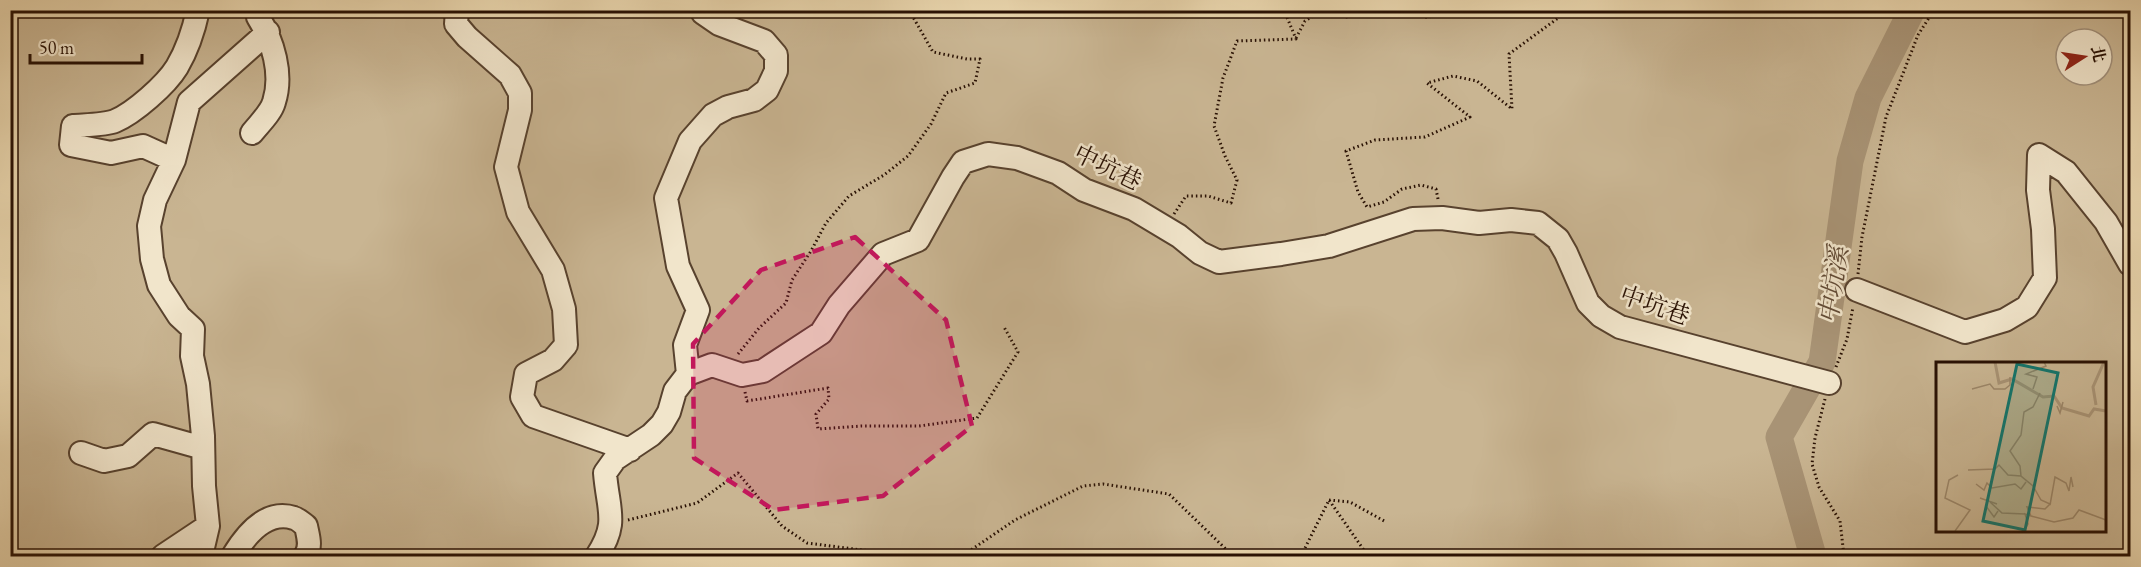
<svg xmlns="http://www.w3.org/2000/svg" width="2141" height="567" font-family="'EB Garamond','Noto Serif TC',serif">
	<rect width="100%" height="100%" fill="#ead7af"/>
	<filter id="stains"><feTurbulence type="fractalNoise" baseFrequency=".00333" numOctaves="4"/><feColorMatrix values="0 0 0 0 .2 0 0 0 0 .09 0 0 0 0 .02 0 0 0 .5 -.17"/></filter>
	<radialGradient id="worn" r=".72"><stop offset=".6" stop-color="#630" stop-opacity="0"/><stop offset="1" stop-color="#630" stop-opacity=".3"/></radialGradient>
	<!-- green -->
	<path fill="#c9b592" stroke="#78624a" stroke-width="1.5" fill-rule="evenodd" d="M 11,11 L 2130,11 L 2130,556 L 11,556 ZM 2066,39 L 2102,39 L 2102,75 L 2066,75 ZM 1937,363 L 2104,363 L 2104,530 L 1937,530 Z"/>
	<g fill="none" stroke-linecap="round" stroke-linejoin="round">
		<!-- river -->
		<path stroke="#a89375" stroke-width="27" d="M 1813,556 L 1779,437 L 1822,362 L 1850,161 L 1868,98 L 1912,10"/>
		<!-- minor casing -->
		<g stroke="#58422e" stroke-width="26">
			<path id="minor" d="M 457,10 L 456,24 L 467,37 L 510,75 L 520,93 L 520,110 L 506,167 L 518,212 L 553,270 L 564,309 L 566,345 L 553,360 L 526,374 L 522,397 L 533,416 L 630,450
				M 252,133 C 259,124 271,113 274,102 C 283,74 273,41 258,17 L 260,10
				M 174,160 L 143,146 L 111,153 L 71,145 L 73,126 C 85,125 105,125 115,121 C 134,113 166,85 177,67 C 187,50 194,29 198,10
				M 1857,290 L 1965,332 L 2005,320 L 2027,307 L 2045,278 L 2043,229 L 2038,190 L 2039,155 L 2066,172 L 2106,222 L 2130,264
				M 688,374 L 685,345 L 698,310 L 678,266 L 666,198 L 690,141 L 713,115 L 728,107 L 754,100 L 767,90 L 776,71 L 776,55 L 764,41 L 719,24 L 703,13 L 703,10
				M 81,453 L 104,461 L 128,456 L 153,434 L 203,448
				M 208,526 L 204,486 L 203,436 L 198,384 L 192,356 L 193,329 L 179,316 L 159,285 L 152,259 L 149,226 L 155,200 L 174,160 L 189,102 L 268,32
				M 163,556 L 208,526 L 201,556
				M 233,556 C 245,536 266,509 294,518 C 298,519 302,523 306,526 C 308,536 312,547 305,556
				M 597,556 C 619,522 608,511 605,473 L 615,459 L 651,435 L 662,424 L 669,412 L 675,391 L 688,374 L 712,365 L 742,375 L 763,371 L 821,333 L 839,305 L 883,254 L 918,240 L 953,177 L 963,162 L 988,154 L 1017,158 L 1058,173 L 1084,190 L 1134,209 L 1179,236 L 1200,253 L 1219,262 L 1281,254 L 1329,246 L 1413,219 L 1442,218 L 1479,223 L 1511,220 L 1538,223 L 1558,239 L 1566,253 L 1588,303 L 1601,316 L 1620,327 L 1829,383"/>
		</g>
		<!-- path -->
		<path stroke="#281003" stroke-width="3" stroke-dasharray="1.5 3" stroke-linecap="butt" d="M 1329,10 L 1347,17 L 1358,15 L 1357,10
			M 1409,10 L 1428,18 L 1442,10
			M 1536,10 L 1560,17
			M 1296,38 L 1305,21 L 1323,10
			M 1438,199 L 1436,189 L 1421,185 L 1402,189 L 1384,202 L 1367,207 L 1358,192 L 1346,151 L 1375,140 L 1425,137 L 1470,117 L 1427,83 L 1453,76 L 1477,81 L 1512,109 L 1509,54 L 1569,10
			M 1174,214 L 1186,196 L 1208,196 L 1231,203 L 1237,180 L 1225,156 L 1214,126 L 1223,78 L 1237,41 L 1296,39 L 1284,10
			M 1858,274 L 1862,237 L 1886,117 L 1918,35 L 1934,10
			M 738,354 L 759,328 L 786,303 L 792,280 L 811,251 L 826,223 L 849,196 L 884,175 L 908,156 L 931,124 L 946,93 L 975,83 L 980,59 L 967,59 L 933,52 L 909,10
			M 1836,367 L 1847,339 L 1853,307
			M 745,392 L 747,401 L 828,388 L 829,399 L 816,414 L 818,429 L 862,426 L 919,426 L 977,418 L 1018,352 L 1004,327
			M 1825,399 L 1815,438 L 1812,464 L 1819,487 L 1840,521 L 1844,556
			M 1329,500 L 1350,502 L 1386,522
			M 628,520 L 697,503 L 738,473 L 782,526 L 807,543 L 901,555 L 968,552 L 1015,520 L 1083,486 L 1103,484 L 1169,494 L 1233,556
			M 1301,556 L 1329,500 L 1368,556"/>
		<!-- minor -->
		<use href="#minor" stroke="#f1e5cb" stroke-width="22"/>
	</g>
	<!-- marked area -->
	<path fill="#c2185b" fill-opacity="0.2" stroke="#c2185b" stroke-width="4.5" stroke-dasharray="12 8" stroke-linejoin="round" d="M 855,237 L 946,320 L 972,426 L 883,496 L 774,510 L 694,458 L 693,344 L 761,270 Z"/>
	<g text-anchor="middle" dominant-baseline="central" stroke-width="5" stroke-linejoin="round" paint-order="stroke">
		<!-- street labels -->
		<g font-size="24" fill="#281003" stroke="#f1e5cb">
			<text transform="translate(1108 167) rotate(26)">中坑巷</text>
			<text transform="translate(1655 305) rotate(19)">中坑巷</text>
		</g>
		<!-- water labels -->
		<g font-size="26" font-style="italic" fill="#624b36" stroke="#f1e5cb">
			<text transform="translate(1833 285) rotate(-82)">中坑溪</text>
		</g>
	</g>
	<!-- overview -->
	<g transform="translate(1936 362)">
		<rect width="170" height="170" fill="#ead7af"/>
		<path d="M 0,0 L 169,0 L 169,169 L 0,169 Z" fill="#c9b592"/>
		<path fill="none" stroke="#a89375" stroke-width="3" d="M 59,0 L 63,21 L 76,17 L 107,35 L 118,34 L 126,46 L 153,54 L 158,47 L 170,49M 160,43 L 157,25 L 168,0"/>
		<path fill="none" stroke="#9c876a" stroke-width="1.5" d="M 36,27 L 54,22 L 58,27 L 69,27 L 74,23 L 74,15M 97,27 L 101,15 L 90,12 L 110,4 L 108,0M 121,44 L 124,51 L 127,40M 32,108 L 59,107 L 63,103 L 72,113 L 85,114M 40,122 L 48,128 L 51,121 L 56,126 L 79,122 L 85,127 L 90,120M 44,136 L 61,142M 54,140 L 66,151 L 89,152M 114,143 L 119,115 L 130,121 L 133,129 L 135,115 L 137,125M 95,154 L 118,160 L 137,156 L 143,148 L 170,158M 48,155 L 50,144 L 58,155 L 62,149M 19,169 L 34,148 L 9,136 L 13,118 L 22,113M 88,169 L 92,162 L 89,152 L 95,154 L 91,145 L 109,147 L 114,142 L 105,138 L 97,124 L 85,114 L 84,104 L 74,89 L 85,73 L 88,50 L 97,45 L 104,31"/>
		<path fill="#0f766e" fill-opacity="0.15" stroke="#0f766e" stroke-width="3" d="M 81,2 L 122,11 L 89,168 L 47,159 Z"/>
		<rect width="170" height="170" fill="none" stroke="#281003" stroke-width="3"/>
	</g>
	<!-- margin -->
	<rect width="2141" height="567" fill="none" stroke="#ead7af" stroke-width="36"/>
	<rect x="12" y="12" width="2117" height="543" fill="none" stroke="#281003" stroke-width="3"/>
	<rect x="18" y="18" width="2105" height="531" fill="none" stroke="#281003" stroke-width="1.5"/>
	<!-- north arrow -->
	<g transform="translate(2084 57) rotate(78)"><circle r="28" fill="#f1e5cb" stroke="#a1907b" stroke-width="1.5"/>
	<path d="M0-4.5L10 22L0 15L-10 22Z" fill="#8f2418"/>
	<text y="-9" font-size="16" font-weight="bold" text-anchor="middle" fill="#281003">北</text>
	</g>
	<!-- scale -->
	<path d="M30 54v9h112v-9" fill="none" stroke="#281003" stroke-width="3"/>
	<text x="39" y="54" font-size="18" fill="#281003" stroke="#f1e5cb" stroke-width="4.5" paint-order="stroke">50 m</text>
	<rect width="100%" height="100%" filter="url(#stains)"/>
	<rect width="100%" height="100%" fill="url(#worn)"/>
</svg>
